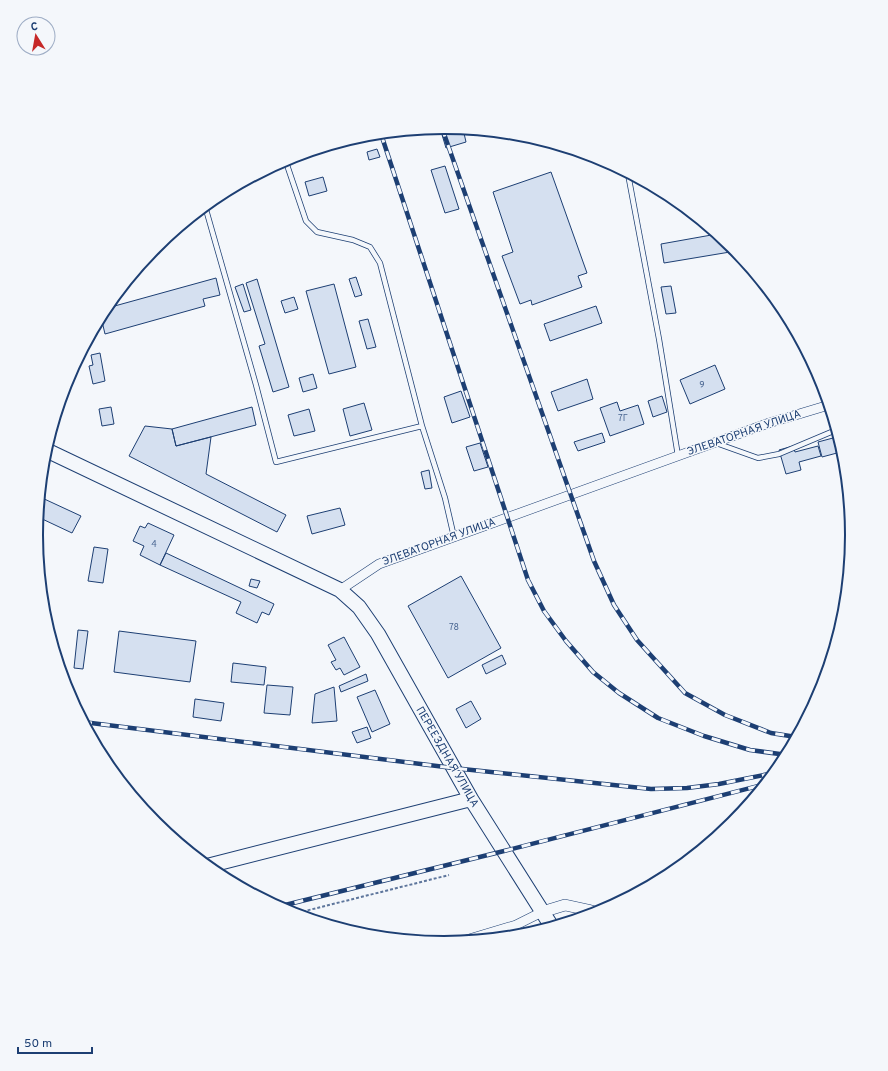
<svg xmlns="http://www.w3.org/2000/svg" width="888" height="1071" font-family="Overpass,sans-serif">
	<rect width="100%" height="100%" fill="#f4f7fb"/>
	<!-- building -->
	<path fill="#d5e0f0" stroke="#1d3f73" d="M 440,128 L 463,129 L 466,142 L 446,148 Z
		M 377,149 L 380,157 L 369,160 L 367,152 Z
		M 445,166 L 459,209 L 445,213 L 431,170 Z
		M 551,172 L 587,273 L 578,276 L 582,287 L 532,305 L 531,300 L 520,304 L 502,256 L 513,252 L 493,192 Z
		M 323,177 L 327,191 L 309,196 L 305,182 Z
		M 717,234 L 729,244 L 730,252 L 664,263 L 661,244 Z
		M 356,277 L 362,295 L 355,297 L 349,279 Z
		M 216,278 L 220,295 L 203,299 L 205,306 L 105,334 L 101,317 L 110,302 L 111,307 Z
		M 257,279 L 289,387 L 273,392 L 259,346 L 265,344 L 246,283 Z
		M 243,284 L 251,310 L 244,312 L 235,287 Z
		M 334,284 L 356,367 L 329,374 L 306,291 Z
		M 671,286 L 676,313 L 666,314 L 661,287 Z
		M 294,297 L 298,309 L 285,313 L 281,301 Z
		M 596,306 L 602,323 L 550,341 L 544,324 Z
		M 368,319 L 376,347 L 367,349 L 359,321 Z
		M 100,353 L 105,381 L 93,384 L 89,366 L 93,365 L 91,355 Z
		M 715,365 L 725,389 L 690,404 L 680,380 Z
		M 313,374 L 317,388 L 303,392 L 299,378 Z
		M 587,379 L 593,399 L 558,411 L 551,392 Z
		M 461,391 L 470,417 L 452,423 L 444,397 Z
		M 662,396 L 667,412 L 653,417 L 648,401 Z
		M 617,402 L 620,411 L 638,405 L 644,424 L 610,436 L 600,408 Z
		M 364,403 L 372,430 L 350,436 L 343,409 Z
		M 111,407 L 114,424 L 102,426 L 99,409 Z
		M 252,407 L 256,425 L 176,446 L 172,429 Z
		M 309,409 L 315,431 L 294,436 L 288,415 Z
		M 145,426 L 172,429 L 176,446 L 211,437 L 206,474 L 286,515 L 277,532 L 129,456 Z
		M 602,433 L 605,442 L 578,451 L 574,442 Z
		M 833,438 L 837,453 L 822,457 L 818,442 Z
		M 480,443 L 488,467 L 474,471 L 466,447 Z
		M 793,446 L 795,452 L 818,446 L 821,456 L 799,462 L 801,470 L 786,474 L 779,450 Z
		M 429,470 L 432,488 L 425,489 L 421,472 Z
		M 40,497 L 81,516 L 72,533 L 38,517 Z
		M 340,508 L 345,525 L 312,534 L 307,516 Z
		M 148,523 L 174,535 L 160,565 L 140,555 L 144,546 L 133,541 L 140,526 L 145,528 Z
		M 94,547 L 108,549 L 103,583 L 88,581 Z
		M 166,553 L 274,604 L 269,615 L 262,612 L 257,623 L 236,613 L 241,602 L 160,565 Z
		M 461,576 L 501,648 L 448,678 L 408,606 Z
		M 251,579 L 260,581 L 257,588 L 249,586 Z
		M 78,630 L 88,631 L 83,669 L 74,668 Z
		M 119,631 L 196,641 L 190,682 L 114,672 Z
		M 344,637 L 360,667 L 344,675 L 340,668 L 336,670 L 331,662 L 336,660 L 328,645 Z
		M 502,655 L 506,664 L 486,674 L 482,665 Z
		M 233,663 L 266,667 L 264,685 L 231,682 Z
		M 366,674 L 368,681 L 341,692 L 339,686 Z
		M 267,685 L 293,687 L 290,715 L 264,713 Z
		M 334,687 L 337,721 L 312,723 L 315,694 Z
		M 375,690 L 390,724 L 372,732 L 357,697 Z
		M 195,699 L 224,703 L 221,721 L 193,717 Z
		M 471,701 L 481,719 L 466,728 L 456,709 Z
		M 367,727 L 371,738 L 357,743 L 352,732 Z"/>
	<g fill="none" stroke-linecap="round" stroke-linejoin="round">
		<!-- service casing -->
		<g stroke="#1d3f73" stroke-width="6">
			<path id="service" d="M 286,162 L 306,221 L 317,232 L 353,240 L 370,247 L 380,263 L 422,426 L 445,498 L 454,537
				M 276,165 L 286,162 L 290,158
				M 628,174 L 659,339 L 678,456
				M 205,206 L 256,385 L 276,462 L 422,426
				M 716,443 L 758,458 L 779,454 L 836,430"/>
		</g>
		<!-- minor casing -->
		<g stroke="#1d3f73" stroke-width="10">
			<path id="minor" d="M 340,590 L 379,564 L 769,423 L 829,405
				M 459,942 L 516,925 L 542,912"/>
		</g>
		<!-- tertiary casing -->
		<g stroke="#1d3f73" stroke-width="12">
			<path id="tertiary" d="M 542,912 L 565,905 L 588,910 L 598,913"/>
		</g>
		<!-- primary casing -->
		<g stroke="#1d3f73" stroke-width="16">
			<path id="primary" d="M 46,450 L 340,590 L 359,607 L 378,634 L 471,799 L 552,927
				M 207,866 L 471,799"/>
		</g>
		<!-- path -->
		<path stroke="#5e769c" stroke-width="2" stroke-dasharray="3 2" stroke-linecap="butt" d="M 293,914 L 449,875"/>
		<!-- service -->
		<use href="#service" stroke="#f4f7fb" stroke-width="4.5"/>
		<!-- minor -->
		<use href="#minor" stroke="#f4f7fb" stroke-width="9"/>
		<!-- tertiary -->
		<use href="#tertiary" stroke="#f4f7fb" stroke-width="11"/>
		<!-- primary -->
		<use href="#primary" stroke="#f4f7fb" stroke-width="14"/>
		<!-- rail casing -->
		<g stroke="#1d3f73" stroke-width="4.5">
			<path id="rail" d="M 442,128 L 594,561 L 614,605 L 637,640 L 685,693 L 725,715 L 771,733 L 796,737
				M 381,134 L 528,580 L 544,611 L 566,641 L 593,672 L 619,693 L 658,718 L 704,736 L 750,750 L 787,755
				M 83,722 L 453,768 L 651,789 L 687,788 L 719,784 L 774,773
				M 277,907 L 504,851 L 766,784"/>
		</g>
		<!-- rail -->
		<use href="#rail" stroke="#f4f7fb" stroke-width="3" stroke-dasharray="9" stroke-linecap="butt"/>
	</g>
	<g text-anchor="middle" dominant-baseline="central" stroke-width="3" stroke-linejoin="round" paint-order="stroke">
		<!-- number labels -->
		<g font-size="9" fill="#4b6792">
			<text x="702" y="385">9</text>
			<text x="623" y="418">7Г</text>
			<text x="154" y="544">4</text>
			<text x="454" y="627">78</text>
		</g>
		<!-- street labels -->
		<g font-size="11" fill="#1d3f73" stroke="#f4f7fb">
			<text transform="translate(744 433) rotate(-19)">ЭЛЕВАТОРНАЯ УЛИЦА</text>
			<text transform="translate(439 542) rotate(-20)">ЭЛЕВАТОРНАЯ УЛИЦА</text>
			<text transform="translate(447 757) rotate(60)">ПЕРЕЕЗДНАЯ УЛИЦА</text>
		</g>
	</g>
	<!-- crop -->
	<path d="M0 0H888V1071H0ZM43 535a401 401 0 1 1 802 0a401 401 0 1 1-802 0Z" fill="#f4f7fb" fill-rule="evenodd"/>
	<path fill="none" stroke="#1d3f73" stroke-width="2" d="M43 535a401 401 0 1 1 802 0a401 401 0 1 1-802 0Z"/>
	<!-- north arrow -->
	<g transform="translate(36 36) rotate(349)"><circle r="19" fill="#f4f7fb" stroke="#9eadc5"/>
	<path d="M0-3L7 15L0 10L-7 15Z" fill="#c62828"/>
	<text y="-6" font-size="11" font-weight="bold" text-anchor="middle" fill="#1d3f73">С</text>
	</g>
	<!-- scale -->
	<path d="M18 1047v6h74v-6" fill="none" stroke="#1d3f73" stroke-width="2"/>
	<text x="24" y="1047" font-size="12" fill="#1d3f73" stroke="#f4f7fb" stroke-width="3" paint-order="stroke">50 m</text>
</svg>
